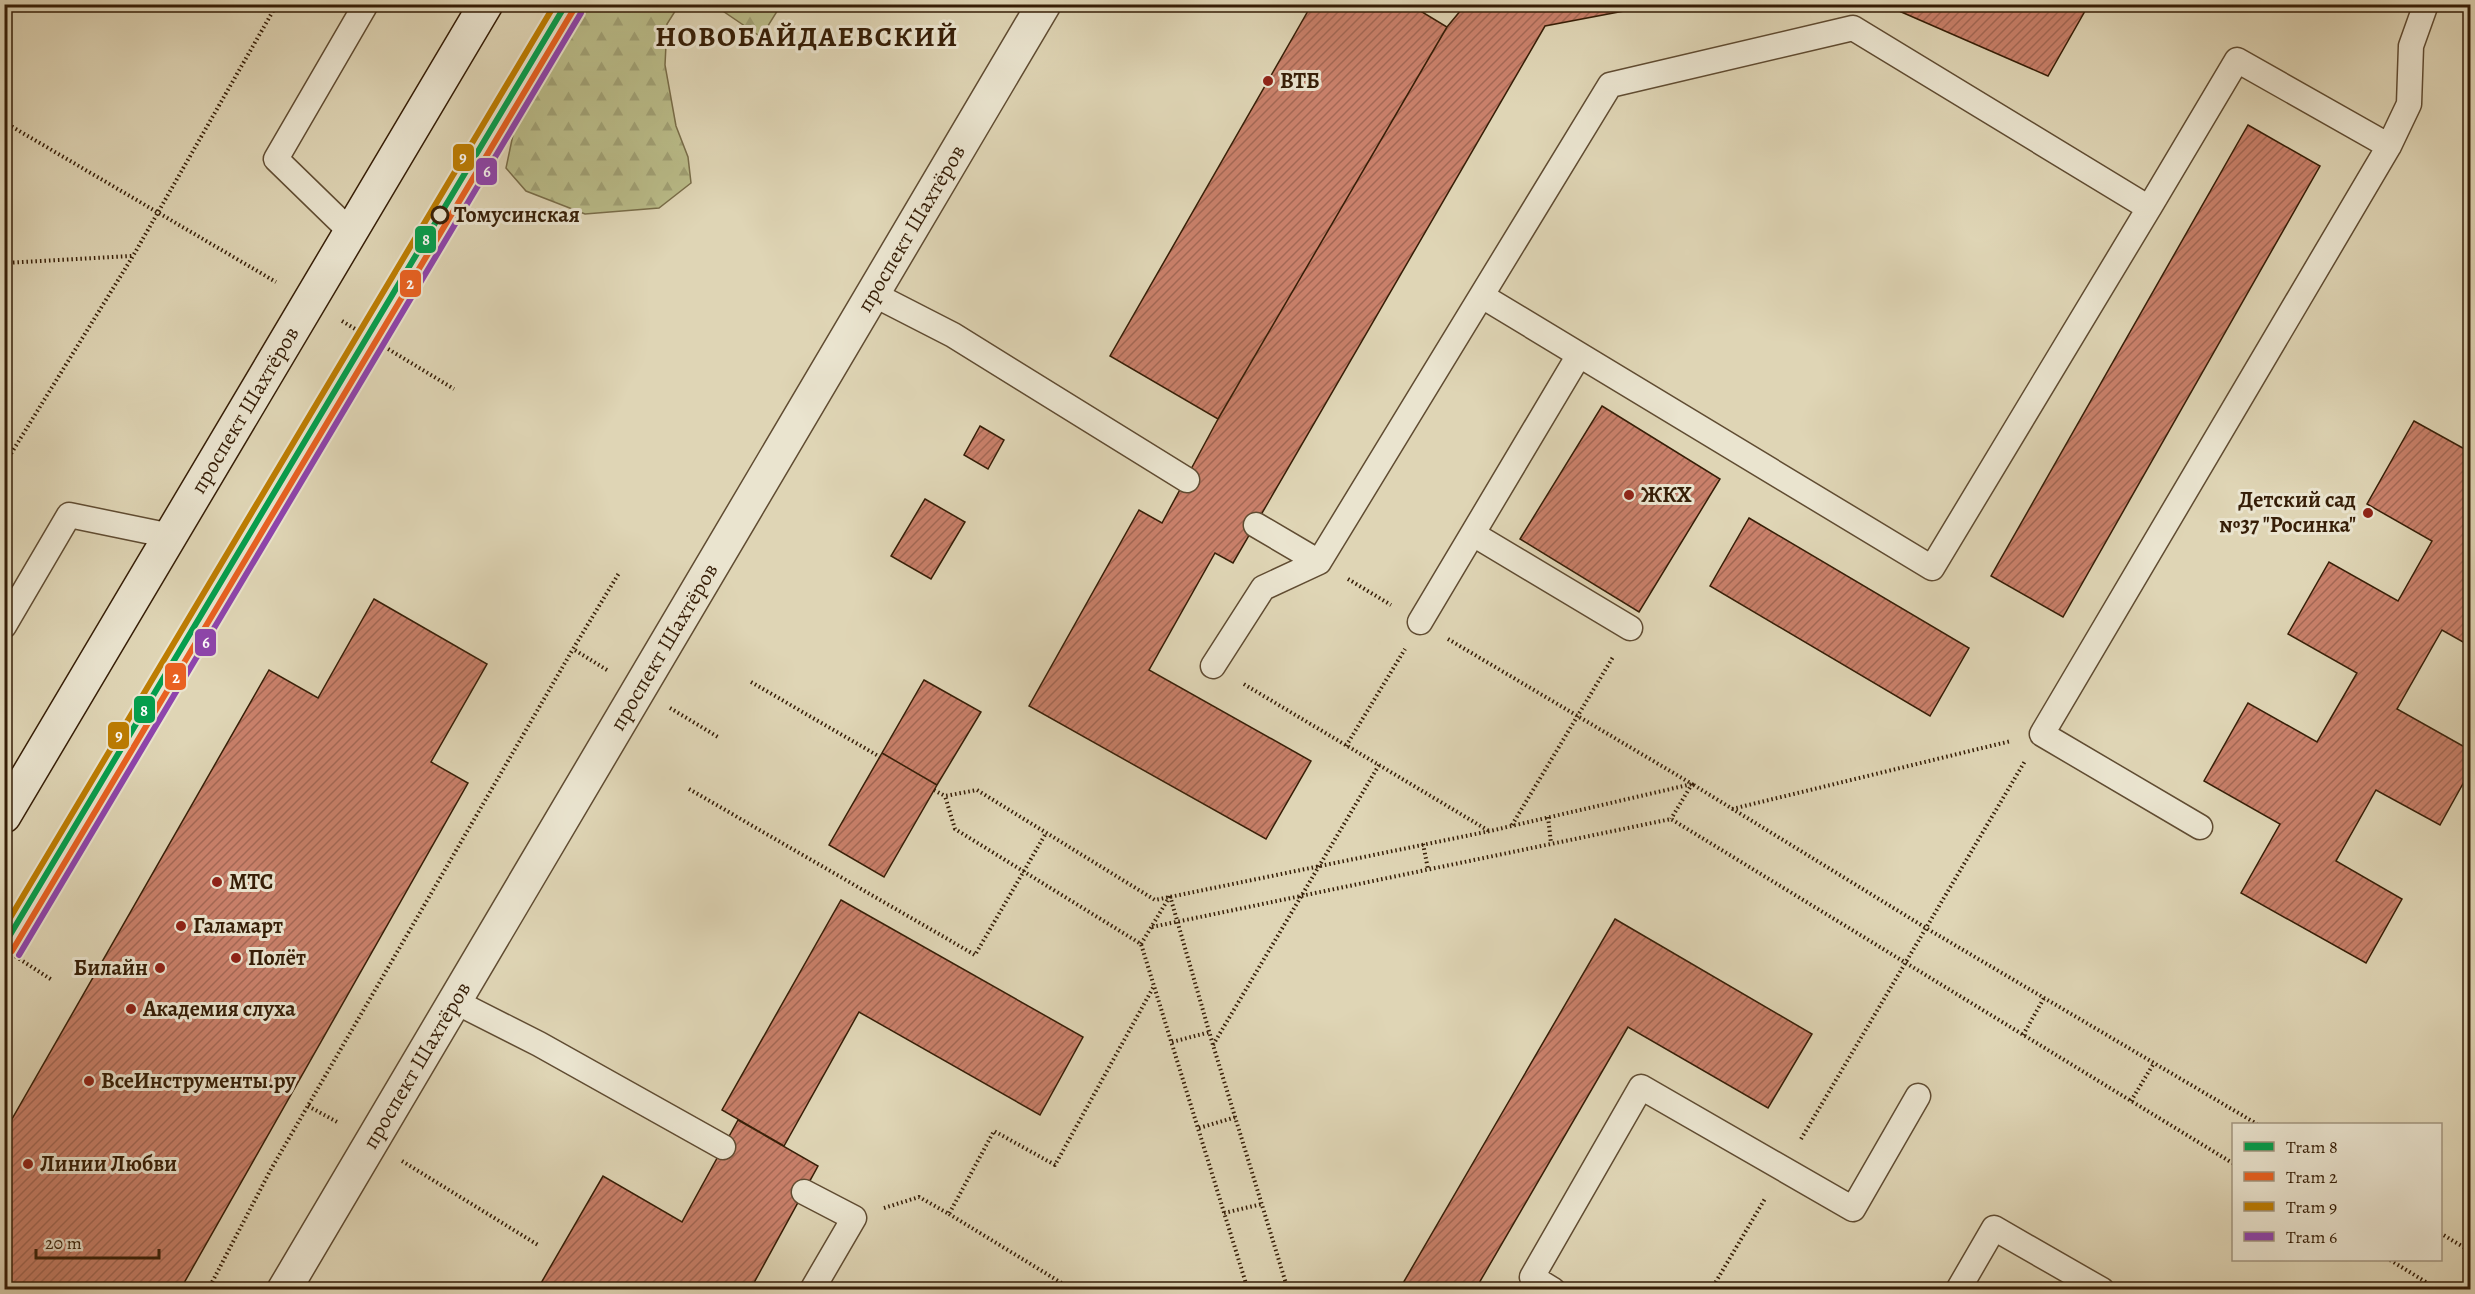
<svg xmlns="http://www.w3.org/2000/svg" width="2475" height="1294" font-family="Alegreya,serif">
	<defs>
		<pattern id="forest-firs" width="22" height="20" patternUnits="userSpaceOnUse" patternTransform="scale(1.5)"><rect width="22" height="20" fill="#b9bb88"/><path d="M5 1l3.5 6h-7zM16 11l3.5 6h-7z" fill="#a0a074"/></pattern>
		<pattern id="building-hatch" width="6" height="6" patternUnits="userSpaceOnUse" patternTransform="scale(1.5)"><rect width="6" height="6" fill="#c9806a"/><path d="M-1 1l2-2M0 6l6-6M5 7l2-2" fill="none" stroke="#a46855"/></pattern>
	</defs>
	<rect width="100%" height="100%" fill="#dfd5b5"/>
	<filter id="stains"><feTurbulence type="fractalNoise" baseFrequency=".00333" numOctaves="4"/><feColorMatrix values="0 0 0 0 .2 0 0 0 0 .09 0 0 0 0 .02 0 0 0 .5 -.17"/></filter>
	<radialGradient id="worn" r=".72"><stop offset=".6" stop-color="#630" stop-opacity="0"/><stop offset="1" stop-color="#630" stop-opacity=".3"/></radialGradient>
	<!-- forest -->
	<path fill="url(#forest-firs)" stroke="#786c48" stroke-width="1.5" d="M 586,4 L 679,5 L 667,24 L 665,65 L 676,126 L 688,157 L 691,183 L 659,208 L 585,214 L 526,191 L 506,168 L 514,130 Z
		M 714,5 L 781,5 L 761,37 Z"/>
	<!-- building -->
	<path fill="url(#building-hatch)" stroke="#361e07" stroke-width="1.5" d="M 1312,4 L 1409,4 L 1447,27 L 1218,419 L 1110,356 Z
		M 1466,4 L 1661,4 L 1545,26 L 1233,563 L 1215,553 L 1149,670 L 1311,761 L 1266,839 L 1029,706 L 1139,510 L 1162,523 L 1218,419 L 1447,27 Z
		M 1883,4 L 2089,4 L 2048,76 Z
		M 2248,125 L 2320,166 L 2063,617 L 1991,576 Z
		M 1602,406 L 1720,479 L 1639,612 L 1520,539 Z
		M 2414,421 L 2470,452 L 2470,646 L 2442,630 L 2397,709 L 2470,750 L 2470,771 L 2440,825 L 2376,790 L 2336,861 L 2402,899 L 2366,963 L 2241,893 L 2280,824 L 2204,781 L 2248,703 L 2317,742 L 2357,673 L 2288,634 L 2329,562 L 2398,601 L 2432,541 L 2367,504 Z
		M 980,426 L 1004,440 L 988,469 L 964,455 Z
		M 925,499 L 965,522 L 931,579 L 891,556 Z
		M 1749,518 L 1969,648 L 1930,716 L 1710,586 Z
		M 374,599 L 487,664 L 431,762 L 468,783 L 180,1290 L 4,1290 L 4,1133 L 269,670 L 318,698 Z
		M 924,680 L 981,712 L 937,785 L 882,753 Z
		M 882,753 L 937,785 L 884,877 L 829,845 Z
		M 841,900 L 1083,1037 L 1040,1115 L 859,1012 L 784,1146 L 722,1110 Z
		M 1615,919 L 1812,1034 L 1768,1108 L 1628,1027 L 1475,1290 L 1399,1290 Z
		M 738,1120 L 818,1166 L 750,1290 L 537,1290 L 603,1176 L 682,1222 Z"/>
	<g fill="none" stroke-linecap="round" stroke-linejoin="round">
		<!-- service casing -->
		<g stroke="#604c32" stroke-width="27">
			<path id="service" d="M 351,232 L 276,159 L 366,4
				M 873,294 L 953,335 L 1187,480
				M 1482,296 L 1932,568 L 2149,208
				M 1256,525 L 1319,562 L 1610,85 L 1853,28 L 2149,208 L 2237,60 L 2389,146 L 2409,104 L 2411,46 L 2426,4
				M 1473,534 L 1630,628
				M 1420,622 L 1579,355
				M 4,626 L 69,515 L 171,536
				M 1213,666 L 1263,588 L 1319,562
				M 2200,827 L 2042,734 L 2389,146
				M 454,1001 L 539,1044 L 723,1147
				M 804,1192 L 854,1218 L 812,1290
				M 1553,1290 L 1532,1277 L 1641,1087 L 1853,1209 L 1918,1096
				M 1958,1290 L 1994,1228 L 2102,1290"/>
		</g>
		<!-- minor casing -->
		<g stroke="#604c32" stroke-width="36">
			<g id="minor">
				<path id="s1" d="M 284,1290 L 1044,4"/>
			</g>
		</g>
		<!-- secondary casing -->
		<g stroke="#361e07" stroke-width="36">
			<g id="secondary">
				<path id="s2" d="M 4,816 L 486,4"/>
			</g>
		</g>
		<!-- path -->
		<path stroke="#361e07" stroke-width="4" stroke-dasharray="1.5 3" stroke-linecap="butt" d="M 4,122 L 276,282
			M 4,263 L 132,256
			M 342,321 L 454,389
			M 4,465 L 133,256 L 277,4
			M 1348,579 L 1391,605
			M 1448,639 L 1692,784 L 1671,819
			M 607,670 L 573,649 L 619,573
			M 751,682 L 880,757
			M 670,708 L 718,737
			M 1346,746 L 1405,649
			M 1379,765 L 1489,831
			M 689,789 L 975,955 L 1046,833
			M 934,790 L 945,796
			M 1732,809 L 2011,741
			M 1548,817 L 1551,843
			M 1512,825 L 1613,657
			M 1423,844 L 1428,869
			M 1170,896 L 1213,1045 L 1288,1290
			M 1152,927 L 1671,819 L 2234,1164
			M 1141,944 L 1170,896
			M 4,949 L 52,980
			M 2023,1035 L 2044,998
			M 1172,1042 L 1210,1032
			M 1213,1045 L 1379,765 L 1242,683
			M 2131,1101 L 2154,1063
			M 308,1106 L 339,1123
			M 1199,1128 L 1236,1117
			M 1801,1139 L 2025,761
			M 402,1161 L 538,1245
			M 884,1208 L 919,1197 L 949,1214 L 994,1131 L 1055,1165 L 1154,986
			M 1224,1213 L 1262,1204
			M 949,1214 L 1073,1290
			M 2440,1233 L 2470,1251
			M 2390,1260 L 2439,1290
			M 208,1290 L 270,1171 L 573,649
			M 1248,1290 L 1141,944 L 955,829 L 945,796 L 977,790 L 1155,900 L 1490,831 L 1692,784 L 1926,928 L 2257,1124
			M 1711,1290 L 1766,1197"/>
		<!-- service -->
		<use href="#service" stroke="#eae4cf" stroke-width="24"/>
		<!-- minor -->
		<use href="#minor" stroke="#eae4cf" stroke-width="33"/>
		<!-- secondary -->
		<use href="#secondary" stroke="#eae4cf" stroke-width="33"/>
		<!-- tram-1 casing -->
		<g stroke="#eae4cf" stroke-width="10">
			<path id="tram-1" d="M 4,945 L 566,4"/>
		</g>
		<!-- tram-2 casing -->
		<g stroke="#eae4cf" stroke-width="10">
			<path id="tram-2" d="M 12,951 L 574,9"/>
		</g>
		<!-- tram-3 casing -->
		<g stroke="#eae4cf" stroke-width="10">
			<path id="tram-3" d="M 4,928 L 555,4"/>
		</g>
		<!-- tram-4 casing -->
		<g stroke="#eae4cf" stroke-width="10">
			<path id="tram-4" d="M 19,955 L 581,13"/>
		</g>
		<!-- tram-1 -->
		<use href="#tram-1" stroke="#039f4d" stroke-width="6"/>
		<!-- tram-2 -->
		<use href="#tram-2" stroke="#e96121" stroke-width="6"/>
		<!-- tram-3 -->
		<use href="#tram-3" stroke="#bd7d02" stroke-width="6"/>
		<!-- tram-4 -->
		<use href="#tram-4" stroke="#8e44ad" stroke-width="6"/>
	</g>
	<!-- markers -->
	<g fill="#8f2418" stroke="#eae4cf" stroke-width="2">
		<circle cx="1268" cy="81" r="6"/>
		<circle cx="1629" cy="495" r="6"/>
		<circle cx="2368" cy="513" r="6"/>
		<circle cx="217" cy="882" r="6"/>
		<circle cx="181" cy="926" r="6"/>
		<circle cx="236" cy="958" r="6"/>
		<circle cx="160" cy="968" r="6"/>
		<circle cx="131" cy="1009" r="6"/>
		<circle cx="89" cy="1081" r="6"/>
		<circle cx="28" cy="1164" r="6"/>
	</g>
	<circle fill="#eae4cf" stroke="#361e07" stroke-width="3" cx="440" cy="215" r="8"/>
	<g text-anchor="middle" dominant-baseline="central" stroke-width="6" stroke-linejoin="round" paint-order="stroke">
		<!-- poi labels -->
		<g font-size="22" font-weight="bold" fill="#361e07" stroke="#eae4cf" text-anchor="start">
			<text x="1280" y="81">ВТБ</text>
			<text x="1641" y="495">ЖКХ</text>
			<text x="2356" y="500" text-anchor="end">Детский сад<tspan x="2356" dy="25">№37 "Росинка"</tspan></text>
			<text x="229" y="882">МТС</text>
			<text x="193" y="926">Галамарт</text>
			<text x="248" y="958">Полёт</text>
			<text x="148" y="968" text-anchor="end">Билайн</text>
			<text x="143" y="1009">Академия слуха</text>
			<text x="101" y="1081">ВсеИнструменты.ру</text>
			<text x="40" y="1164">Линии Любви</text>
		</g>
		<!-- stop labels -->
		<g font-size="22" font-weight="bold" fill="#361e07" stroke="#eae4cf" text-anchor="start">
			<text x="454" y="215">Томусинская</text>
		</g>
		<!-- street labels -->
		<g font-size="22" fill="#361e07" stroke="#eae4cf">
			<text stroke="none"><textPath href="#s1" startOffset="1233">проспект Шахтёров</textPath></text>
			<text stroke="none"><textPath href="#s2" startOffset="472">проспект Шахтёров</textPath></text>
			<text stroke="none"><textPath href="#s1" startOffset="747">проспект Шахтёров</textPath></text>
			<text stroke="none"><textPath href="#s1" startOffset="261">проспект Шахтёров</textPath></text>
		</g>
		<!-- district labels -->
		<g font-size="28" font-weight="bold" letter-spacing="1.5" fill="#361e07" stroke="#eae4cf">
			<text x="807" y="37">НОВОБАЙДАЕВСКИЙ</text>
		</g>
	</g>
	<g stroke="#eae4cf" stroke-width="2">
		<rect x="452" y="143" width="23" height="29" rx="6" fill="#bd7d02"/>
		<rect x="475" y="157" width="23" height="29" rx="6" fill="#8e44ad"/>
		<rect x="414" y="225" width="23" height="29" rx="6" fill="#039f4d"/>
		<rect x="399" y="269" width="23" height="29" rx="6" fill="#e96121"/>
		<rect x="194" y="628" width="23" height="29" rx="6" fill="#8e44ad"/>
		<rect x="164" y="662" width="23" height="29" rx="6" fill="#e96121"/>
		<rect x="133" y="695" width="23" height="29" rx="6" fill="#039f4d"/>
		<rect x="107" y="721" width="23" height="29" rx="6" fill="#bd7d02"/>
	</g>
	<g font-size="16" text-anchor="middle" font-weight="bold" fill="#fff">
		<text x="463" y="163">9</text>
		<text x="487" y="177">6</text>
		<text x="426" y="245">8</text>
		<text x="410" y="289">2</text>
		<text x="206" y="648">6</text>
		<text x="176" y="683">2</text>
		<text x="144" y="716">8</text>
		<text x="119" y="741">9</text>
	</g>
	<!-- margin -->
	<rect width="2475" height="1294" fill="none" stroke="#dfd5b5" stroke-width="24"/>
	<rect x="6" y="6" width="2463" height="1282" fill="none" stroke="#361e07" stroke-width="3"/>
	<rect x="12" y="12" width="2451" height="1270" fill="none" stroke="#361e07" stroke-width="1.5"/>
	<!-- legend -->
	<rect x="2232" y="1123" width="210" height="138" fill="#eae4cf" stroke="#a2957f" stroke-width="1.5"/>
	<rect x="2244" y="1142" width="30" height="9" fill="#039f4d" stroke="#a2957f" stroke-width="1.5"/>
	<text x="2286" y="1153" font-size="18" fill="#361e07">Tram 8</text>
	<rect x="2244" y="1172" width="30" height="9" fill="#e96121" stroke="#a2957f" stroke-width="1.5"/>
	<text x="2286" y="1183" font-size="18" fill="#361e07">Tram 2</text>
	<rect x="2244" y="1202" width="30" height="9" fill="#bd7d02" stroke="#a2957f" stroke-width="1.5"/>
	<text x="2286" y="1213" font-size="18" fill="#361e07">Tram 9</text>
	<rect x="2244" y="1232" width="30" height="9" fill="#8e44ad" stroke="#a2957f" stroke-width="1.5"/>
	<text x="2286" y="1243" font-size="18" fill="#361e07">Tram 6</text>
	<!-- scale -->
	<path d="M36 1249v9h123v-9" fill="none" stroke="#361e07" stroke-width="3"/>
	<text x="45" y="1249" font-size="18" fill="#361e07" stroke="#eae4cf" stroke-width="4.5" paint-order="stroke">20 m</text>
	<rect width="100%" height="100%" filter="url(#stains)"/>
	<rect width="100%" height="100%" fill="url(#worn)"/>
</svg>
